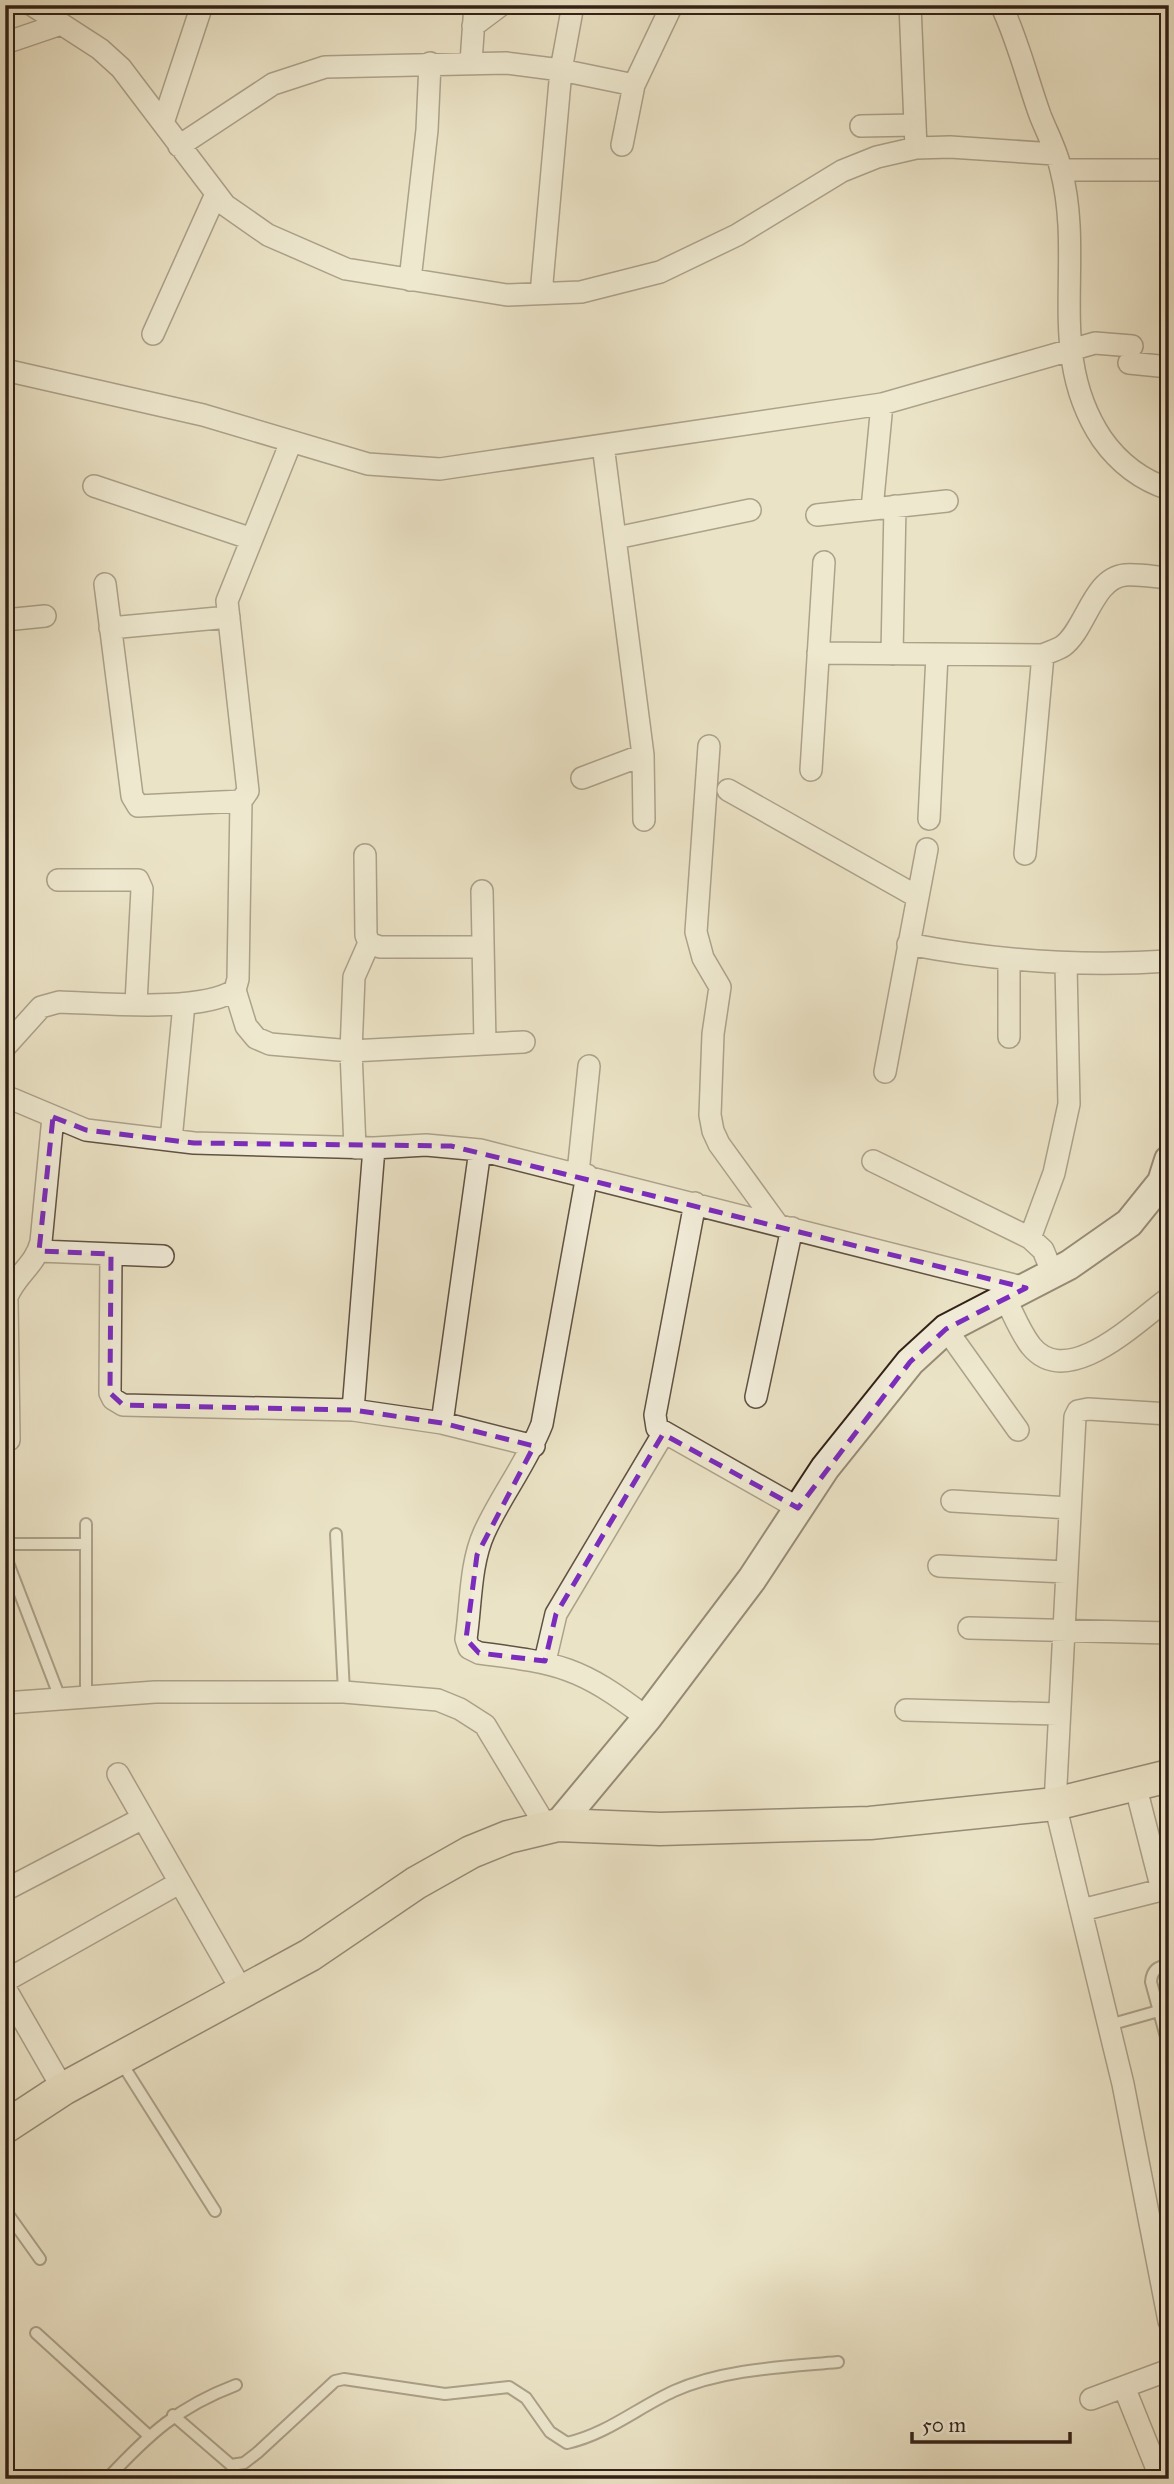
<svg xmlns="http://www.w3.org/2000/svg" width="1174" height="2484" font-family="'IM FELL Great Primer',serif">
	<rect width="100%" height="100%" fill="#ebe3c6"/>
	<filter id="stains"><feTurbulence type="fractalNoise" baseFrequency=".00286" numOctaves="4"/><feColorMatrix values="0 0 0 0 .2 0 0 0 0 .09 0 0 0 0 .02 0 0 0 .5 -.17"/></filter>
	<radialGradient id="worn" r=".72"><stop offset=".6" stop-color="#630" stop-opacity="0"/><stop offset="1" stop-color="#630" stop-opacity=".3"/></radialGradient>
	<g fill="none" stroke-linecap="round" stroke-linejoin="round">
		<!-- lane casing -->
		<g stroke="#605243" stroke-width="14">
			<path id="lane" d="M 336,1534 L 344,1692
				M 5,1544 L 86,1544
				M 5,1555 L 60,1698
				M 86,1696 L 86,1524
				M 1169,1964 C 1158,1967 1152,1969 1151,1982 L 1169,2048
				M 1109,2025 L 1169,2008
				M 121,2062 L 215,2211
				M 5,2210 L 40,2259
				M 36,2333 L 148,2435
				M 173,2415 L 231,2465 L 244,2463 L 257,2453 L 335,2381 L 344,2379 L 445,2394 L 509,2387 L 526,2398 L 550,2432 L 567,2443 C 607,2434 637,2408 674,2391 C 724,2369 784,2367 838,2362
				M 107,2479 C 149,2434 178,2407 236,2385"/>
		</g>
		<!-- street casing -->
		<g stroke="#605243" stroke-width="24">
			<path id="street" d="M 32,5 L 100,49 L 121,68 L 225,205 L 268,235 L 346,269 L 507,295 L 581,292 L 660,272 L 737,235 L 842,171 L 877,157 L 916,148 L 950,147 L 1055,154
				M 910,5 L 916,148
				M 1001,5 C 1018,40 1027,79 1040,115 C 1047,133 1057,151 1061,170 C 1085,262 1045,354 1102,439 C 1119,463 1141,480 1169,489
				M 473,26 L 501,5
				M 5,43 L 58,25
				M 471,62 L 475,5
				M 163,123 L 202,5
				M 861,126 L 915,125
				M 622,145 L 634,85 L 672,5
				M 179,146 L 273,84 L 325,67 L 506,63 L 561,70 L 634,85
				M 1061,170 L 1169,170
				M 410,280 L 427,130 L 430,63
				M 541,294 L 561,70 L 573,5
				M 153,334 L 216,194
				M 1129,363 L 1169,367
				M 5,370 L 203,415 L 368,464 L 440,469 L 882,404 L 1095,343 L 1132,346
				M 603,445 L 643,755 L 644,820
				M 94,486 L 252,539
				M 872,509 L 882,404
				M 817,515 L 947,501
				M 616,538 L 750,510
				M 105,584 L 132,796 L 138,806 L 241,801 L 248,791 L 227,601 L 291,442
				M 5,620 L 45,616
				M 110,628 L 229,617
				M 818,653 L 1043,655 C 1049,652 1057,650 1063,646 C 1086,629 1093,578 1125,575 C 1139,574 1155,577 1169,578
				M 892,654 L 895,506
				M 709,746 L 696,932 L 703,958 L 720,987 L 713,1034 L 710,1115 L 713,1131 L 719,1144 L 777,1224
				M 811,770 L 824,562
				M 582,778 L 643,755
				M 728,790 L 916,896
				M 929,819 L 937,655
				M 1025,854 L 1043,655
				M 365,855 L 366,935 L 369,943 L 380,947 L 483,947
				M 58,880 L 138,880 L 142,889 L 136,1003
				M 482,891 L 485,1044
				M 908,944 C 996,961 1080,967 1169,961
				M 1009,961 L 1009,1037
				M 235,990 L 246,1026 L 256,1038 L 270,1044 L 351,1051 L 524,1042
				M 5,1047 L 41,1007 L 59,1002 C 102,1003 201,1013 235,990 L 238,979 L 241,801
				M 885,1072 L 927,849
				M 5,1096 L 86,1130 L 194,1143 L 374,1148 L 426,1145 L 480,1150 L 1026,1288
				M 171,1140 L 184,1004
				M 355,1148 L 351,1051 L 354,977 L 369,943
				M 873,1161 L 1030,1238 L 1043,1250 L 1053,1274
				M 578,1173 L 589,1066
				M 587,1175 L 542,1424 C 527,1463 501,1495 484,1533 C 470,1564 471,1605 466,1639 L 469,1648 L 479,1653 C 559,1663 581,1667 647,1718
				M 695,1203 L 655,1415 L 657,1428 L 798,1508
				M 1030,1238 L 1054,1173 L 1069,1104 L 1066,965
				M 39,1251 L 163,1256
				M 111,1254 L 110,1393 L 113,1399 L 123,1405 L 353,1410 L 442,1423 L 534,1446
				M 1005,1298 C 1013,1313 1020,1332 1031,1346 C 1068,1391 1137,1321 1169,1298
				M 946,1329 L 1018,1430
				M 756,1397 L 792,1228
				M 353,1410 L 374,1148
				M 1169,1414 L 1088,1409 L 1078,1411 L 1075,1417 L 1055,1804 L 1123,2084 L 1169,2321
				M 442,1423 L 480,1150
				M 9,1440 L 7,1297 C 16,1274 35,1266 41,1242 L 53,1117
				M 952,1501 L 1069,1508
				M 939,1566 L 1066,1572
				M 969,1628 L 1169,1633
				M 545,1661 L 556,1614 L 663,1434
				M 5,1703 L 155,1692 L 344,1692 L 438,1700 L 460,1709 L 485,1725 L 547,1828
				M 906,1710 L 1059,1714
				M 118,1774 L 242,1991
				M 1135,1784 L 1162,1890
				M 5,1890 L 143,1818
				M 1082,1910 L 1169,1888
				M 5,1981 L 179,1883
				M 5,1988 L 63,2089
				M 1124,2387 L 1161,2479
				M 1091,2399 L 1169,2370"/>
		</g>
		<!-- secondary casing -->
		<g stroke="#322117" stroke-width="32">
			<path id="secondary" d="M 558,1825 L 647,1718 L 752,1579 L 825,1468 L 910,1362 L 946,1329 L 1069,1265 L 1129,1223 L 1162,1182 L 1169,1160"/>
		</g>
		<!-- primary casing -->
		<g stroke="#322117" stroke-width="35">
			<path id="primary" d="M 5,2127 L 63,2089 L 310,1955 L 416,1883 L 471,1852 L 508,1837 L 558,1825 L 660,1829 L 870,1823 L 1055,1804 L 1169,1776"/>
		</g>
		<!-- lane -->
		<use href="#lane" stroke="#f2edda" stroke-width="10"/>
		<!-- street -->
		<use href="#street" stroke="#f2edda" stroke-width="21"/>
		<!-- secondary -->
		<use href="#secondary" stroke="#f2edda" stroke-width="28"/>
		<!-- primary -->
		<use href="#primary" stroke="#ebe3c6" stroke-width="32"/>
	</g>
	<!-- marked area -->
	<path d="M0 0H1174V2484H0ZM 53,1117 L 86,1130 L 194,1143 L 451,1146 L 1026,1288 L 946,1329 L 910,1362 L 798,1508 L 663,1434 L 556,1614 L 545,1661 L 479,1653 L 466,1639 L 477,1555 L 534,1446 L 442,1423 L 353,1410 L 123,1405 L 110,1393 L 111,1254 L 39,1251 Z" fill="#ebe3c6" fill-opacity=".55" fill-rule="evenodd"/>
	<path fill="none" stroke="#7b2cbf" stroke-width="5" stroke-dasharray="14 9" stroke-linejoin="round" d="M 53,1117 L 86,1130 L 194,1143 L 451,1146 L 1026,1288 L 946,1329 L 910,1362 L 798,1508 L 663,1434 L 556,1614 L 545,1661 L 479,1653 L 466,1639 L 477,1555 L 534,1446 L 442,1423 L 353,1410 L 123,1405 L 110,1393 L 111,1254 L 39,1251 Z"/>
	<!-- margin -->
	<rect width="1174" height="2484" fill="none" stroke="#ebe3c6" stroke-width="28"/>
	<rect x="7" y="7" width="1160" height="2470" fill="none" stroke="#322117" stroke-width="3.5"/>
	<rect x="14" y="14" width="1146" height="2456" fill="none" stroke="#322117" stroke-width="2"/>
	<!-- scale -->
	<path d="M912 2432v10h158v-10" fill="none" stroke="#322117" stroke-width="3.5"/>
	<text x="922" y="2432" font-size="21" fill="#322117" stroke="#f2edda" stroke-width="5" paint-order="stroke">50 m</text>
	<rect width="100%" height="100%" filter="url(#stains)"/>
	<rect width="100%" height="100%" fill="url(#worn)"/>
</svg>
